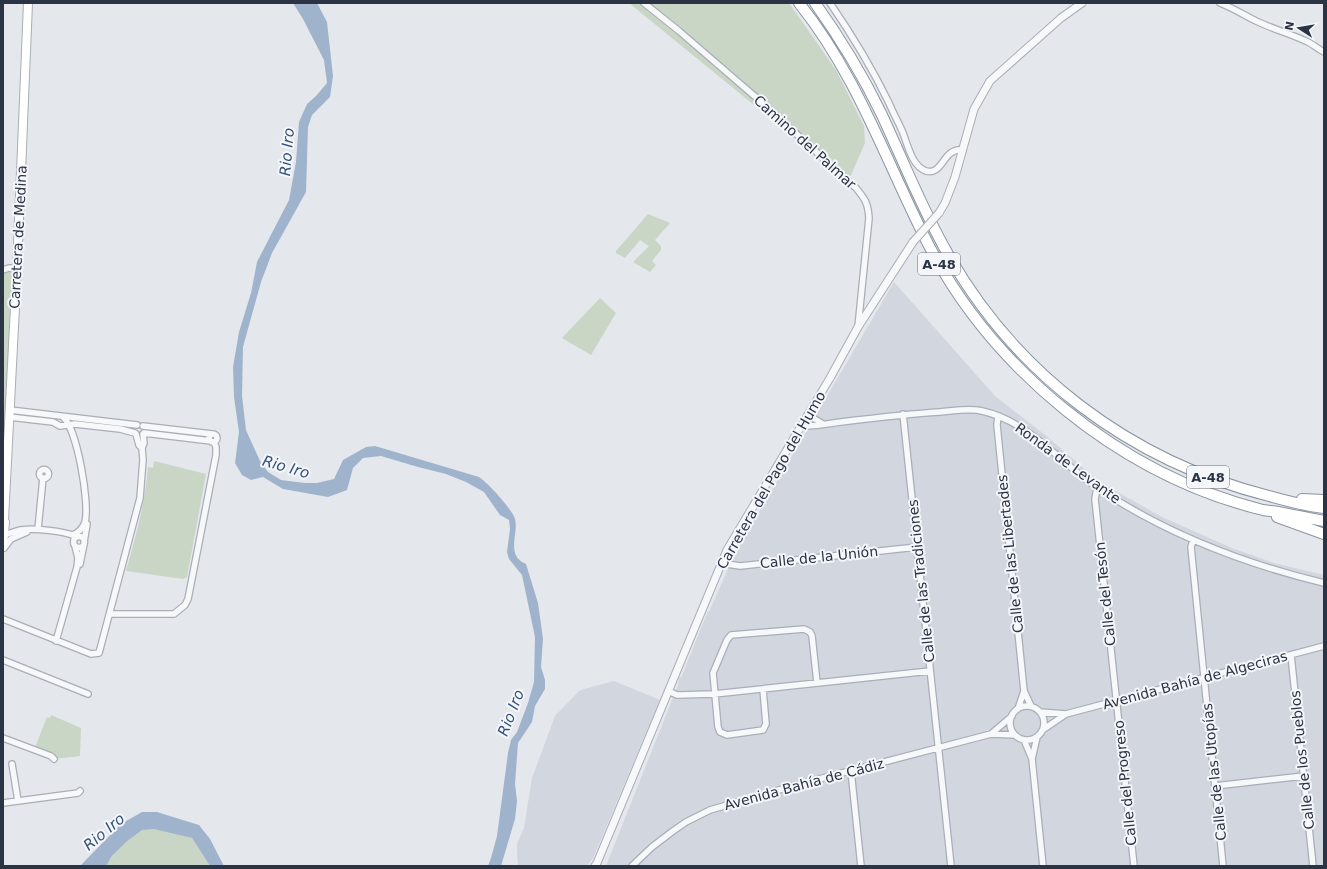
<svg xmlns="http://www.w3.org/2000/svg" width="1327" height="869" font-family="'DejaVu Sans',sans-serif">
	<rect width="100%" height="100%" fill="#e4e7ec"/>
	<!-- built -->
	<path fill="#d2d6de" d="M 894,282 L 995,396 L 1049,438 L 1089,473 L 1112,489 L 1162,517 L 1232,548 L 1274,563 L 1324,575 L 1324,866 L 606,866 L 678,685 L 679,677 L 681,678 L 708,611 L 709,612 L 735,553 Z
		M 614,681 L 660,700 L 593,858 L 587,866 L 518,866 L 517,853 L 517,844 L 524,828 L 532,778 L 555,716 L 579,691 L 584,689 Z"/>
	<!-- green -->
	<path fill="#c9d6c5" d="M 629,3 L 789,3 L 836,70 L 864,126 L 865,143 L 848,182 Z
		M 648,214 L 670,223 L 655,240 L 661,246 L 661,250 L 652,261 L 656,265 L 650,272 L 633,262 L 649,246 L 640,240 L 625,258 L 616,253 L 616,251 Z
		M 11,270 L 15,274 L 3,476 L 3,273 Z
		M 600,298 L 616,313 L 591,355 L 562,338 Z
		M 154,461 L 206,474 L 187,577 L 183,579 L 126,571 C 136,536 145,504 148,467 L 153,468 Z
		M 51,715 L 81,728 L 80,756 L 54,759 L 34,750 L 47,717 L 50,718 Z
		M 154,828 L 192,838 L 210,866 L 106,866 C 112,855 130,835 141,830 C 145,828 150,829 154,828 Z"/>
	<!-- water -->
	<path fill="#9fb4cc" d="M 293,3 L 317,3 L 327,22 L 333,76 L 330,97 L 312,115 L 308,127 L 306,192 L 272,253 L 261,282 L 243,347 L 242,396 L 246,430 L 260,461 L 268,472 L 281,480 L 305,483 L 317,483 L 334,479 L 343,460 L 366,447 L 375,446 L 479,477 C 488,483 512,509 515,519 C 519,534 505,555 526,564 L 538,603 L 543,639 L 541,667 L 545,680 L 545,689 L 535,706 L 532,722 L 518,743 L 515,784 L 517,801 L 515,819 L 501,866 L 488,866 L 491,858 L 497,836 L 508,753 L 511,740 L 517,732 L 528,703 L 534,682 L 535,637 L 522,575 L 509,559 L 507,552 L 510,529 L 509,520 L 500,515 L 484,492 L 466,482 L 446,474 L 418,467 L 381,456 L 363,458 L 353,468 L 347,490 L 328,497 L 283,489 L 263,477 L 251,480 L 242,475 L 235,463 L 239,432 L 234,397 L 233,367 L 239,332 L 251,293 L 257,262 L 274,229 L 289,200 L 296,162 L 299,122 L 307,104 L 316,96 L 327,83 L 324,60 L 303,19 Z
		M 142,812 L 157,812 L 199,825 L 210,839 L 224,866 L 210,866 L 192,838 L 154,829 L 142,830 L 126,842 L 112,856 L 106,866 L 80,866 L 121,824 Z"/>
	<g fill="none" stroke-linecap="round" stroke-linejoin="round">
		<!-- minor casing -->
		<g stroke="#a9aeb7" stroke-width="8">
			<path id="minor" d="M 644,3 L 679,31 L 759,100 L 856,188 C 865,199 868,203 869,218 L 858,327
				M 830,3 C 852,35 872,68 889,103 C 893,113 899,123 903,133 C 908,146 912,166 926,171 C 943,176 943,147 963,150
				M 1220,3 C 1233,8 1244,15 1256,21 C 1273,29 1291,34 1308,42 C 1314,45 1318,49 1324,52
				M 3,270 L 9,268 L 17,268
				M 10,410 L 137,425
				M 903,414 L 951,866
				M 808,415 L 823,424
				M 998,416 L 997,425 L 1024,691 L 1031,706
				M 9,417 L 53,422 L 60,426 L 75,424 L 120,429 L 135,433
				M 63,417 C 77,428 90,504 85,522 C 83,528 78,533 72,535
				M 802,425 C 814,428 828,423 841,422 C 874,418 907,414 940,412 C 953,411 969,408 982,411 C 1029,421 1060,463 1099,489 C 1167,534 1245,564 1324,583
				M 143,426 L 212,434
				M 144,433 L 211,441
				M 136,434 L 139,445 L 142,448 L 144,443 L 143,434
				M209 438a4 4 0 1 1 8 0a4 4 0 1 1-8 0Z
				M39.5 474a4.5 4.5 0 1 1 9 0a4.5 4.5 0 1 1-9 0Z
				M 1097,488 L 1095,499 L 1134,866
				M 38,529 L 43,478
				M 3,535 C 9,534 15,531 21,530 C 34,528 63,531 75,536
				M73.5 542a5.5 5.5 0 1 1 11 0a5.5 5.5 0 1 1-11 0Z
				M 1193,540 L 1191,547 L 1223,866
				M 84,542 L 87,524
				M 4,548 L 11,539 L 27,532
				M 722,561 L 727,564 L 740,566 L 917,547
				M 80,564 L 84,544
				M 110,614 L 174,614 L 185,605 L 188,599 L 216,455 L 216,447 L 214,442
				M 3,619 L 91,654 L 99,653 L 140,498 L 143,460 L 142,448
				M 56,641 L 77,567 L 78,558 L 75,546
				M 1291,655 L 1313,866
				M 3,660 L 88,694
				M 763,689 L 766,724 L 763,730 L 727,735 L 720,732 L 718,727 L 713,673 L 727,640 L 731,635 L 804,629 L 810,632 L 812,636 L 817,683
				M 668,691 L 677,695 L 714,694 L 930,671
				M1010 723a17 17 0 1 1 34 0a17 17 0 1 1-34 0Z
				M 1018,709 L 1024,691
				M 1040,712 L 1066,714
				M 1044,729 L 1066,714 L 1324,646
				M 991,734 L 1012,716
				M 3,738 L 51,756 L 54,759
				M 1024,740 L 1032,759 L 1043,866
				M 1032,759 L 1037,737
				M 12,764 L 18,801
				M 851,771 L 861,866
				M 1215,786 L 1304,776
				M 3,803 L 78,793 L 80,791
				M 632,866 L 652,847 L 673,831 L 686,822 L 710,810 L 796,785 L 991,734 L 1015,735"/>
		</g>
		<!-- tertiary casing -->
		<g stroke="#a9aeb7" stroke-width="9">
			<path id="tertiary" d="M 939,213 L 945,203 L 955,177 L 974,109 L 990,81 L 1061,18 L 1082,3
				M 595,866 L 597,863 L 727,550 L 830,378 L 858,327 L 913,242"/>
		</g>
		<!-- secondary casing -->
		<g stroke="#a9aeb7" stroke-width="10">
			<path id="secondary" d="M 3,523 L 4,520 L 17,268 L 28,3
				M 3,547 L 5,522 L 4,520"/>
		</g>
		<!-- motorway casing -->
		<g stroke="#8b94a3" stroke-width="12">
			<path id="motorway" d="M 799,3 C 856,74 884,156 924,236 C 989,367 1120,475 1263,510 C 1268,511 1273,511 1278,512 C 1293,515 1309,518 1324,521
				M 815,3 C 840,38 862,74 881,113 C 902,158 920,204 944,247 C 1013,373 1130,461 1269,496 C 1287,501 1305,506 1324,508
				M 1302,499 L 1324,500
				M 1277,517 L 1324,534"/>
		</g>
		<!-- minor -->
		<use href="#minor" stroke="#f7f8fa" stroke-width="5.5"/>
		<!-- tertiary -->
		<use href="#tertiary" stroke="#f7f8fa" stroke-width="7"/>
		<!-- secondary -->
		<use href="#secondary" stroke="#fff" stroke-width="8"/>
		<!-- motorway -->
		<use href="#motorway" stroke="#fff" stroke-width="10"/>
		<!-- tertiary-bridge casing -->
		<g stroke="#a9aeb7" stroke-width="9" stroke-linecap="butt">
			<path id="tertiary-bridge" d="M 913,242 L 939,213"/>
		</g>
		<!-- tertiary-bridge -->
		<use href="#tertiary-bridge" stroke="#f7f8fa" stroke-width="7"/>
	</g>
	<g text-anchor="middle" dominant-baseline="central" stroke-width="4" stroke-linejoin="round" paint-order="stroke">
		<!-- shield labels -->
		<g fill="#f4f6f9" stroke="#676e7b" stroke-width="1">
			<rect x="918" y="253" width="42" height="22" rx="3"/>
			<rect x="1187" y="466" width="42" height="22" rx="3"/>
		</g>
		<g font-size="13" font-weight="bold" fill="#2b3445">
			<text x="939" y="264">A-48</text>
			<text x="1208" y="477">A-48</text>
		</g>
		<!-- street labels -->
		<g font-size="14" fill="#2b3445" stroke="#f4f6f9">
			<text transform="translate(805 142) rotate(42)">Camino del Palmar</text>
			<text transform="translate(18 237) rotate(-87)">Carretera de Medina</text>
			<text transform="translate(1068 463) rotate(36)">Ronda de Levante</text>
			<text transform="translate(771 480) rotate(-60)">Carretera del Pago del Humo</text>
			<text transform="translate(1010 554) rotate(-96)">Calle de las Libertades</text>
			<text transform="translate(819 557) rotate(-6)">Calle de la Unión</text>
			<text transform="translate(921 581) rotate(-96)">Calle de las Tradiciones</text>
			<text transform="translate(1105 594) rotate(-96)">Calle del Tesón</text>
			<text transform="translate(1195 680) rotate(-15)">Avenida Bahía de Algeciras</text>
			<text transform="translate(1302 760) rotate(-96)">Calle de los Pueblos</text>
			<text transform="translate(1214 772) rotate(-96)">Calle de las Utopías</text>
			<text transform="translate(1125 783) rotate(-96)">Calle del Progreso</text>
			<text transform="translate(804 784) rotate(-15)">Avenida Bahía de Cádiz</text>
		</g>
		<!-- water labels -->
		<g font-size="15" font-style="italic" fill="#34527a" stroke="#f4f6f9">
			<text transform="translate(287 152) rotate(-85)">Rio Iro</text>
			<text transform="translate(286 467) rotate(16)">Rio Iro</text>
			<text transform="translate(511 713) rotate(-69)">Rio Iro</text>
			<text transform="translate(104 832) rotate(-40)">Rio Iro</text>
		</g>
	</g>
	<!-- border -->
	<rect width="1327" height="869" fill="none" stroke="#2b3445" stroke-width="8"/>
	<!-- north arrow -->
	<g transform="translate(1299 28) rotate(282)" stroke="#f4f6f9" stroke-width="3" paint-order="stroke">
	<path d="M0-3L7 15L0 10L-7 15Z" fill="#2b3445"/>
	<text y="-6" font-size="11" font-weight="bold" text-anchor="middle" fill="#2b3445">N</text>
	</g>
</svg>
